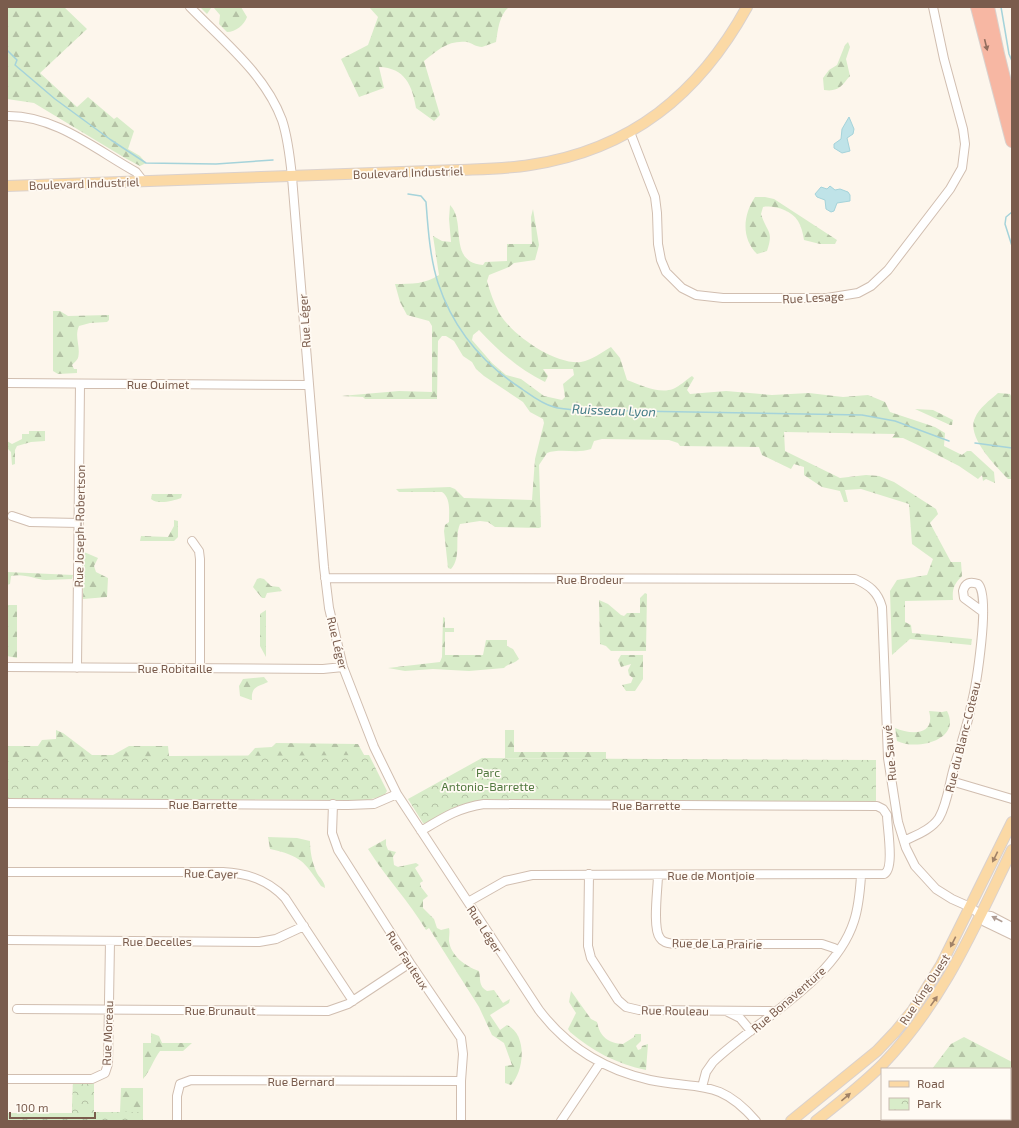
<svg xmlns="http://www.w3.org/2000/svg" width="1019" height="1128" font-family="'Exo 2',sans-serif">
	<defs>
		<pattern id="forest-firs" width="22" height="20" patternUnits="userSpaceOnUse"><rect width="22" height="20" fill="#d8ecc9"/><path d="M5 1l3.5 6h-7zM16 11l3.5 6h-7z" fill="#b4c2a5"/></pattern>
		<pattern id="park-crowns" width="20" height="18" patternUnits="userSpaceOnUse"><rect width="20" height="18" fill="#d8ecc9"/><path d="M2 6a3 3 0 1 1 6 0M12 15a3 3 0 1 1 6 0" fill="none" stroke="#b4c2a5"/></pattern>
	</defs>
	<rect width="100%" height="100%" fill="#fdf6ec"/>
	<!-- forest -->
	<path fill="url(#forest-firs)" fill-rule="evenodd" d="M 7,7 L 64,7 L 87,29 L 40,73 L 77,107 L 88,97 L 114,119 L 117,117 L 134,131 L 128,149 L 140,156 L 146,163 L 140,166 L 125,158 L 34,103 L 7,99 Z
		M 200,7 L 241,7 L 247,17 C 244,25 236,32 227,32 L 219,24 L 220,15 L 214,8 L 211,8 L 207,14 Z
		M 369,7 L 509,7 C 499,15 498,30 496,42 L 482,47 C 476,47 472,43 467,42 C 448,40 438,50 424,61 L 440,115 L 434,121 L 416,108 C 412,85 405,68 379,67 L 384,88 L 359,97 L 341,59 L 368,45 L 378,17 Z
		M 848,42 L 850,47 L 846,59 L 850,76 C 841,86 839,92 824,90 L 823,78 L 829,70 L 837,65 L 845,45 Z
		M 755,197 L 765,197 L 774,199 L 837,240 L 835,244 L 820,244 L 804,240 C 803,233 801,226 798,221 C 791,210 774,205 763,207 L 761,214 C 767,233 774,230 767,251 L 757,254 C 741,238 743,215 755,197 Z
		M 450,205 C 467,222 447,262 483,265 L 485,262 L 507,261 L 507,244 L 532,244 L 531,217 L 533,209 L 539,245 L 535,260 L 514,263 L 509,267 L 489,275 L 487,281 C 490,292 494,303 499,313 C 512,335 555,365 581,362 C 592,360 602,352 611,347 L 620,358 L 627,380 C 640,385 659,394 673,389 C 680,386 686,380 692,376 L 694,378 L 687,390 L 690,394 L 726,391 L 772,395 L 809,393 L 843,397 L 868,395 L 885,402 L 890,412 L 935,427 L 945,433 L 944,446 L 962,455 L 967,451 L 971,451 L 994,472 L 995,483 L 986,479 L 983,481 L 982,475 L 978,479 L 959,466 L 920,446 L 903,438 L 892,438 L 895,434 L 784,432 L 785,451 L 840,478 L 866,475 L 879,476 L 894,482 L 936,509 L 938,514 L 930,523 L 951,562 L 961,562 L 962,576 C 954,584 952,589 953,600 L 905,601 L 905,622 L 911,625 L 912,633 L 972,639 L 971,645 L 910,639 L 892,655 L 890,591 L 897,580 L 927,575 L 933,559 L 912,544 L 909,504 L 861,489 L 845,490 L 848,502 L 844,502 L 840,491 L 822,487 L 804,475 L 804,467 L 794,464 L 791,469 L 762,455 L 759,447 L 680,446 L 678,443 L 669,440 L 602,439 L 594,441 L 591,449 C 577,454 561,448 547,453 L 539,465 L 541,527 L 539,528 L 495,527 L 488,522 L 480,521 L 460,524 C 454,538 462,557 451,569 L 448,568 L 444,531 L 445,525 L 449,522 C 449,512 451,498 442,492 L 399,492 L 396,489 L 450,487 L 455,489 L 464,498 L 532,500 L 535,459 L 544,423 L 543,419 L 530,412 L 523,402 L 484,376 L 476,369 L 472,362 L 463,356 L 454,341 L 446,336 L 442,336 L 438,341 L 437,399 L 365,399 L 363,397 L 341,396 L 399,391 L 432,392 L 432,326 L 429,321 L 407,315 L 400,302 L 395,284 C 412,284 425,284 439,275 L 433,236 L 442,241 L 451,242 L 449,219 ZM 479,330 C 499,351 518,369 545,382 L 548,376 L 543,369 L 573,369 L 574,375 L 563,384 L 565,397 L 562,400 L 544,396 L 521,379 L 506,375 L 492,363 L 472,340 L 473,335 Z
		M 53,311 L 60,311 L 68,316 L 109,315 L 109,320 L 107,322 L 90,323 L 79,326 C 74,337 81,346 78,358 C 77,360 74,363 72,365 L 74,369 L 77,369 L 77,373 L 58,374 L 53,371 Z
		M 998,393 L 1010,394 L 1012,398 L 1012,479 L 1008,479 C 996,466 966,437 975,418 C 979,408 990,400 998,393 Z
		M 915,409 L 933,410 L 953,420 L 952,425 L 950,425 Z
		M 29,431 L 45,431 L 45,441 L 31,442 L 17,446 L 15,450 L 15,464 L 12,465 L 11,452 L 7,448 L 7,441 L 12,444 L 22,439 L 22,434 L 29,434 Z
		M 152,494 L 182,494 L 181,498 C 173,501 158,505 151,499 Z
		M 174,520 L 178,521 L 178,537 L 174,541 L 140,541 L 141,536 L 168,537 L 174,526 Z
		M 84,552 L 98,558 L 94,566 L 96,572 L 108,578 L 107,597 L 83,599 Z
		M 7,572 L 73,575 L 72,579 C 64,579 55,580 46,580 C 34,579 24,573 11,576 L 10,584 L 7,585 L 7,605 L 17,605 L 17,658 L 7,656 Z
		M 260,578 L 264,579 L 271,586 L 279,587 L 282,591 L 267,593 L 265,598 L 262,598 L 253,587 L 257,579 Z
		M 645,593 L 647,594 L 646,651 L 611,651 L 606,646 L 600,644 L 599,600 L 608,604 L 621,615 L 624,616 L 627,613 L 640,613 L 640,598 Z
		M 266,610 L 266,657 L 260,646 L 260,614 Z
		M 443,617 L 445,618 L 445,628 L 454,628 L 454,632 L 445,632 L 445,655 L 483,655 L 486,640 L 507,640 L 507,646 L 513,649 L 519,659 C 514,664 509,663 504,668 L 469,671 L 433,669 L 405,671 L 388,668 L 440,662 L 442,657 Z
		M 621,655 L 643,655 L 643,679 L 635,691 L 626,691 L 622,685 L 631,683 L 633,678 L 629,675 L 628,670 L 631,664 L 621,667 L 618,660 Z
		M 264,677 L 268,682 C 258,687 251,686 252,700 L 251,700 L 240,696 L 239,686 L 243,679 Z
		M 929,711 L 942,712 L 947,711 C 962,740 917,751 897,741 L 895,728 C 911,735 936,736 929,711 Z
		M 7,726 L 8,746 L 38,746 L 42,740 L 56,739 L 56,730 L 63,733 L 92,755 L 113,755 L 129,746 L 168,746 L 169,756 L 248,756 L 255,748 L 272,747 L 276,743 L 358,744 L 378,780 L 367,800 L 7,798 Z
		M 505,730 L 514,730 L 514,752 L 606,752 L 606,759 L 505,758 Z
		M 268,837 L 297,838 L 310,841 C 310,851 312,862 316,871 C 319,878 325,881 325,888 L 321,886 C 304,861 301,856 270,849 Z
		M 386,839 L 386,845 L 388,850 L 396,852 L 393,857 L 394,865 L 398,867 L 416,863 L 419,865 L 415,868 L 423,881 L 420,883 L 421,887 L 428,896 L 423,900 L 423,908 L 434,919 L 437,928 L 441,930 L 449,928 C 450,932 449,936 449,941 C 451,956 465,966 479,971 C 481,979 478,986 487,991 L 494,990 L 503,1003 L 510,999 L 509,1003 L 490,1015 L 500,1030 L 507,1025 C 528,1035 524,1071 511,1085 L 505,1083 L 505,1066 L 512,1065 L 504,1043 L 492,1035 L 479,1007 L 429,928 L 426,930 C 409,901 386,878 368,849 Z
		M 571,991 L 591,1019 L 597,1022 C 600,1037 608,1043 623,1044 L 634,1037 L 635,1034 L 641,1034 L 641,1041 L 636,1046 L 638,1050 L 641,1049 L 642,1046 L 648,1044 L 646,1070 C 617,1064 592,1051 570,1032 L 568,1029 L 576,1013 L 569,1002 Z
		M 151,1033 L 159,1036 L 162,1043 L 192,1043 L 183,1051 L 160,1051 C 153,1060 151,1070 143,1079 L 143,1043 L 151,1043 Z
		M 964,1037 L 1012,1062 L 1012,1121 L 962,1119 L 1010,1119 L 1010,1069 L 932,1069 L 951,1044 Z
		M 73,1083 L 94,1083 L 94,1112 L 120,1112 L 121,1088 L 143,1088 L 143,1121 L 7,1121 L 7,1113 L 72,1113 Z"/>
	<!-- park -->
	<path fill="url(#park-crowns)" d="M 369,755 L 387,791 L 384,796 L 367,800 L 7,798 L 7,757 Z
		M 482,758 L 876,760 L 876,802 L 488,801 L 425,824 L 423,823 L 408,799 Z
		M 73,1083 L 94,1083 L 94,1112 L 143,1112 L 143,1121 L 7,1121 L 7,1113 L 72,1113 Z"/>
	<!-- water -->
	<path fill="#bfe3e8" stroke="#a5d3da" d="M 849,117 L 854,129 L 853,134 L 847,138 L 850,151 L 842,153 L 834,148 L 834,144 L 841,139 L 842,129 Z
		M 830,186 L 835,190 L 840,189 L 848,192 L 850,195 L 850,201 L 837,203 L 834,211 L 831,212 L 826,209 L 825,200 L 817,197 L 815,194 L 821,187 L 827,189 Z"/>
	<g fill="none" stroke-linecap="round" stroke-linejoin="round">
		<!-- stream -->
		<path stroke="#a5d3da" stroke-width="1.5" d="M 1001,7 L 1009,54 L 1012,61
			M 7,50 L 17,60 L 15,65 L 55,99 L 111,140 L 146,163 L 216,164 L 273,160
			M 408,194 L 421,196 L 426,202 C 428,229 430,258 438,283 C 453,328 483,364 522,389 C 532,396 542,404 554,407 C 561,409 568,409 575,410 L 862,415 L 895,421 L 949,441
			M 1012,212 L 1006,217 L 1005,224 L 1012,246
			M 975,443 L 1012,448"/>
		<!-- minor casing -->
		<g stroke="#d1beb0" stroke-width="10">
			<path id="minor" d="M 190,7 C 223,41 265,74 282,120 C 288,138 290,157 292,177 L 324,567 L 329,608 L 343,667 L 374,747 L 397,794 L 539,1010 C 567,1047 605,1070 650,1080 C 699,1090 719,1078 756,1121
				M 7,116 C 55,115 96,150 136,172 L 143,181
				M 630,132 L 655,197 L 657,213 L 658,244 L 661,260 L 666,272 L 682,288 L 696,295 L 723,298 L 827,298 L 858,293 L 871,286 L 888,270 L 950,189 L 962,168 L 965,144 L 963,129 L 944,59 L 933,7
				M 7,383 L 309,385
				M 12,516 L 30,522 L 79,523
				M 192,541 L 199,551 L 200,559 L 200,668
				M 325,578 L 855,579 C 869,585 878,592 882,607 L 888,758 L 898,822 L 906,848 L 915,866 L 936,889 L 952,899 L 970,907 L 981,915 L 985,922 L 1012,935
				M 7,667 L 323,669 L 343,667
				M 77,668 L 80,384
				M 951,781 L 1012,799
				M 7,803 L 348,805 L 374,804 L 397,794
				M 333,804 L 332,833 L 338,850 L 410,963 L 461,1038 L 463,1054 L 461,1081 L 461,1121
				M 421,831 C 444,817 458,808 484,804 L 877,806 L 883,809 L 887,815 C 887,827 895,869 884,874 L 532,875 L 505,881 L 468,902
				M 904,841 C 916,835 931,830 939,818 C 947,804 949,786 953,771 C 959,750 967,728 971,706 C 976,687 991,596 978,584 C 970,581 965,583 963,591 L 964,598 L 983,612
				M 7,872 L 223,872 C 248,873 268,880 285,898 L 353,1001
				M 589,874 L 588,946 L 591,958 L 618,1000 L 626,1007 L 639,1010 L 775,1011
				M 658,875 C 658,888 652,928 660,938 C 663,943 669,943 674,944 L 822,944 L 834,948 L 838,951
				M 981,915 L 991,916 L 1012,927
				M 7,940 L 259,942 L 276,939 L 304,926
				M 17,1009 L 328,1011 L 348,1004 L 410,963
				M 728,1012 L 740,1018 L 751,1031
				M 7,1079 L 92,1079 L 105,1073 L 108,1064 L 110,941
				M 702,1087 L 706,1072 L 713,1062 C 757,1020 835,981 854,921 C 859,906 860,891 861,876
				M 177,1121 L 177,1096 L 180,1084 L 191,1080 L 461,1081
				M 561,1121 L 600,1063"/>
		</g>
		<!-- major casing -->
		<g stroke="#dad1cd" stroke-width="12">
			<path id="major" d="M 7,186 L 458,170 C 482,169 506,169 530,165 C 631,150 699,94 747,7
				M 791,1121 L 877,1051 L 895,1032 L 913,1010 L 941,965 L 1012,822
				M 816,1121 C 839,1103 862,1085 883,1064 C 944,1000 974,928 1012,850"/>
		</g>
		<!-- highway casing -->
		<g stroke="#dad1cd" stroke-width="14">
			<path id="highway" d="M 977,7 L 1012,141
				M 988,7 L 998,54 L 1012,110"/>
		</g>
		<!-- minor -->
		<use href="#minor" stroke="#fff" stroke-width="8"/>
		<!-- major -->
		<use href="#major" stroke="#fbd9a5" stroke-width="10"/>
		<!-- highway -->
		<use href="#highway" stroke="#f7b7a3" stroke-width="12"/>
	</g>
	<!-- one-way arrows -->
	<defs><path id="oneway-solid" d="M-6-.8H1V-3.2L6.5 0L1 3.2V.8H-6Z"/></defs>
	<use fill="#936e5e" href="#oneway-solid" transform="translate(986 45) rotate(76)"/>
	<g fill="#a18267">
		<use href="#oneway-solid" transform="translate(995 857) rotate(116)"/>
		<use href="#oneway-solid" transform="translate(953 942) rotate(117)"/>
		<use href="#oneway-solid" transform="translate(934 1001) rotate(-55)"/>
		<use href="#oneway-solid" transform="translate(846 1097) rotate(-40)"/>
	</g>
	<use fill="#af9d94" href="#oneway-solid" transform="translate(997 919) rotate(-153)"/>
	<g text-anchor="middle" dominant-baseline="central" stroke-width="3.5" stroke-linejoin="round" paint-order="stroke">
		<!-- street labels -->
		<g font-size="12" fill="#7a5c4d" stroke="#fffaf3">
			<text transform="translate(408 172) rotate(-2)">Boulevard Industriel</text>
			<text transform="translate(84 183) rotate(-2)">Boulevard Industriel</text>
			<text transform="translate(813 297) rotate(-3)">Rue Lesage</text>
			<text transform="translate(304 321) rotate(-94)">Rue Léger</text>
			<text x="158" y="384">Rue Ouimet</text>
			<text transform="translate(79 526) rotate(-89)">Rue Joseph-Robertson</text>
			<text x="590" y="579">Rue Brodeur</text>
			<text transform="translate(338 643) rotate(76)">Rue Léger</text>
			<text x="175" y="668">Rue Robitaille</text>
			<text transform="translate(962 737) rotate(-76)">Rue du Blanc-Coteau</text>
			<text transform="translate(889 753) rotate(-95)">Rue Sauvé</text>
			<text x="203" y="804">Rue Barrette</text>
			<text x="646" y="805">Rue Barrette</text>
			<text transform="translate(211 873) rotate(1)">Rue Cayer</text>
			<text x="711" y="875">Rue de Montjoie</text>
			<text transform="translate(485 929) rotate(57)">Rue Léger</text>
			<text x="157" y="941">Rue Decelles</text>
			<text transform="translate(717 943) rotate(1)">Rue de La Prairie</text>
			<text transform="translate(408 960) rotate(57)">Rue Fauteux</text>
			<text transform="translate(924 989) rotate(-57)">Rue King Ouest</text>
			<text transform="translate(788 999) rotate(-41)">Rue Bonaventure</text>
			<text x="220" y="1010">Rue Brunault</text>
			<text transform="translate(675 1010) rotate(1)">Rue Rouleau</text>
			<text transform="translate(107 1033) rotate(-88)">Rue Moreau</text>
			<text x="301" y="1081">Rue Bernard</text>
		</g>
		<!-- park labels -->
		<g font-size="12" fill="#537a41" stroke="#fffaf3">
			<text x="488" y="772">Parc<tspan x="488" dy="14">Antonio-Barrette</tspan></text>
		</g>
		<!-- water labels -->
		<g font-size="13" font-style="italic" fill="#437c86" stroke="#fffaf3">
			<text transform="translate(614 410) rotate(2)">Ruisseau Lyon</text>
		</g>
	</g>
	<!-- border -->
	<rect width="1019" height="1128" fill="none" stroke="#7a5c4d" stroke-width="16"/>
	<!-- legend -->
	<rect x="881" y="1068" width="130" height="52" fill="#fffaf3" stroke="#cabbb1"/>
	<rect x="889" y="1081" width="20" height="6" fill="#fbd9a5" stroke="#cabbb1"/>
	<text x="917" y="1088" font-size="12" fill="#7a5c4d">Road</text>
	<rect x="889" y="1098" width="20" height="12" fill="url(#park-crowns)" stroke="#cabbb1"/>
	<text x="917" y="1108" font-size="12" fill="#7a5c4d">Park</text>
	<!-- scale -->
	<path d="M10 1112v6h85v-6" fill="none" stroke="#7a5c4d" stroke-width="2"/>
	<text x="16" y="1112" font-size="12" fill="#7a5c4d" stroke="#fffaf3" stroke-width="3" paint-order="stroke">100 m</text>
</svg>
